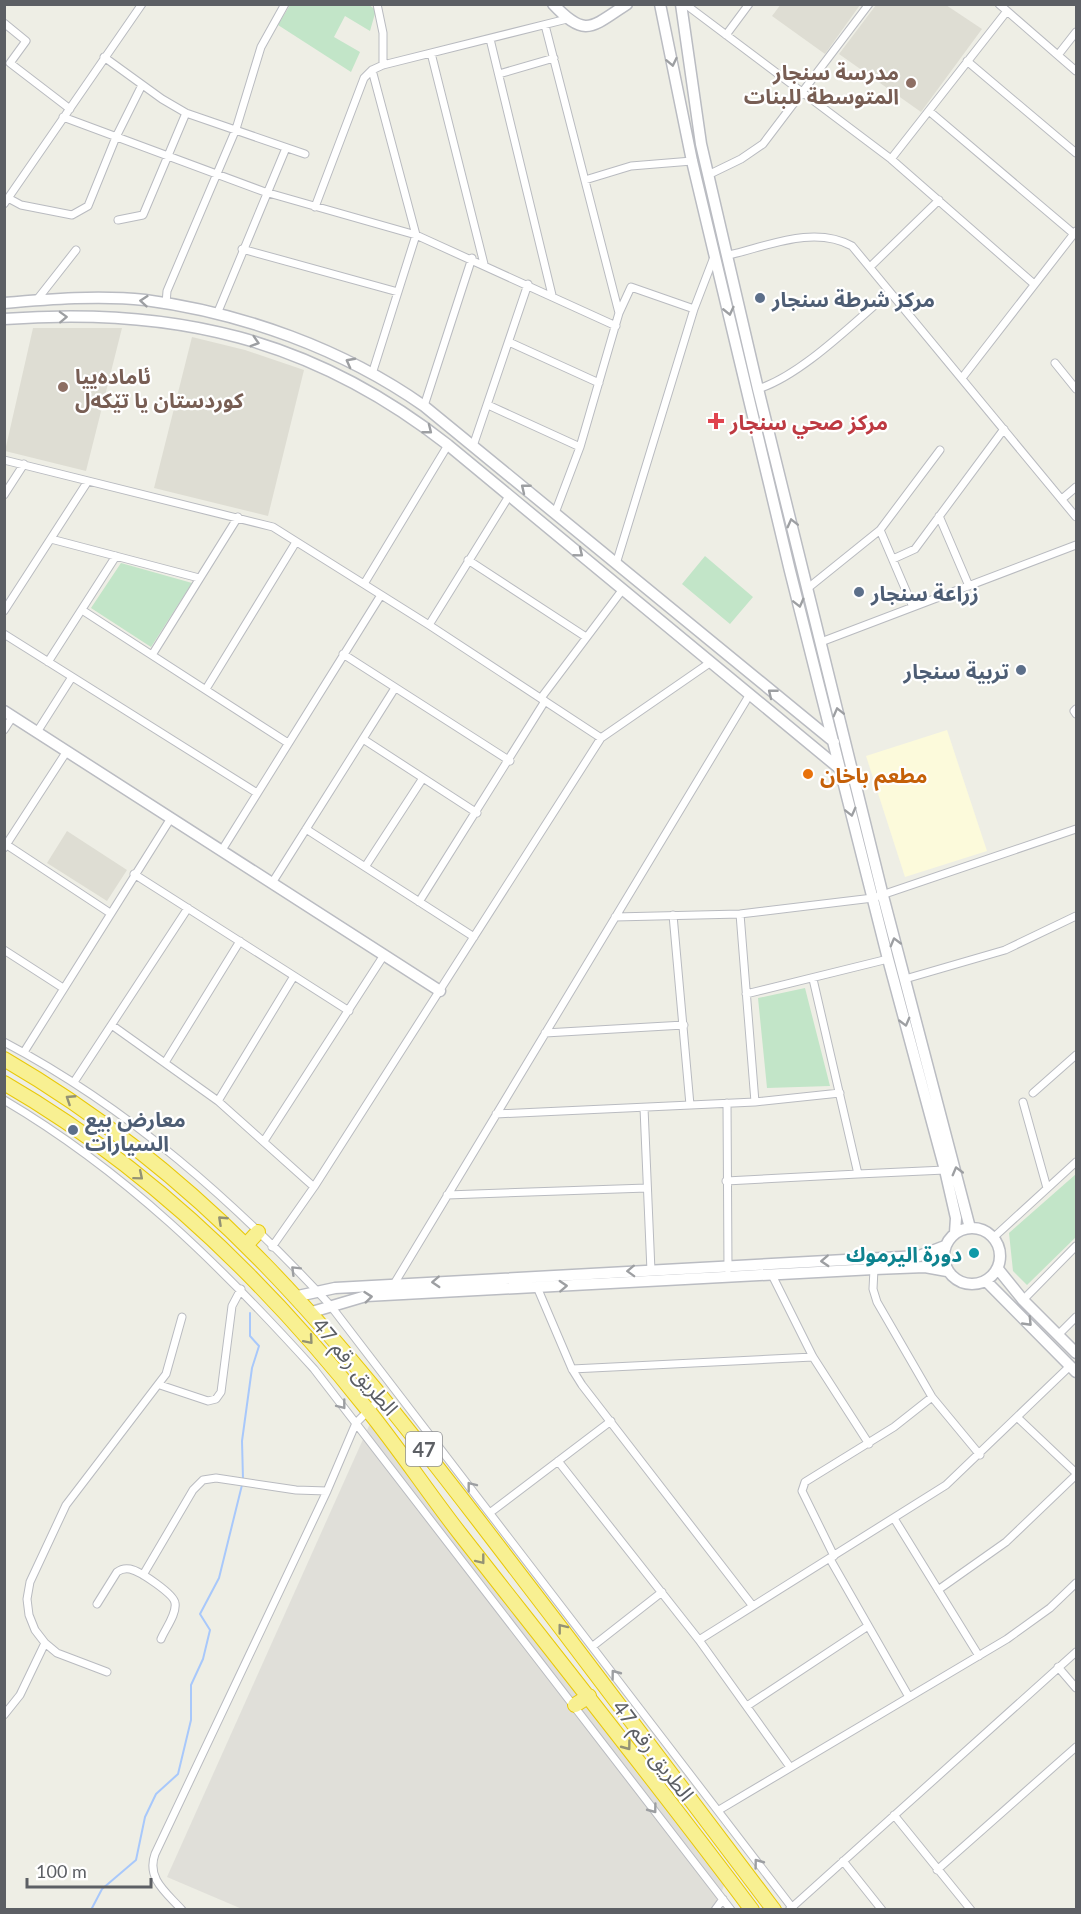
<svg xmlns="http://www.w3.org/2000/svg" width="1081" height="1914" font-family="Lato,'Noto Sans Arabic',sans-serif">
	<rect width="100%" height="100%" fill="#eeeee5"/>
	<!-- commercial -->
	<path fill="#fcfadb" d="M 947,730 L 987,851 L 905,877 L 866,756 Z"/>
	<!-- industrial -->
	<path fill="#e0dfd9" d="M 373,1417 L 728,1876 L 714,1910 L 242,1909 L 167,1877 Z"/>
	<!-- education -->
	<path fill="#deddd3" d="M 781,4 L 860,4 L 860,5 L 825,54 L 772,16 Z
		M 876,5 L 946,5 L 982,29 L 921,112 L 839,54 Z
		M 33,328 L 122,328 L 86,471 L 5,451 Z
		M 192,337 L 245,350 L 304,370 L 268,516 L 154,488 Z
		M 67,831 L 127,870 L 107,901 L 47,863 Z"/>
	<!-- green -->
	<path fill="#c2e5c8" d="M 290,5 L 369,5 L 376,10 L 370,31 L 345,16 L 334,37 L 360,52 L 351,72 L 278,25 Z
		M 705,556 L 753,597 L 730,624 L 682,584 Z
		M 121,563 L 192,583 L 151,647 L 91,608 Z
		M 805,988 L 830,1086 L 767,1088 L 758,998 Z
		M 1076,1174 L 1076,1237 L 1027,1285 L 1013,1271 L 1009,1233 Z"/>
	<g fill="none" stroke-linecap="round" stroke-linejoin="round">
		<!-- stream -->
		<path stroke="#a8c8fb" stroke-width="2" d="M 243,1479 L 242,1441 L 252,1368 L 259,1346 L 250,1336 L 250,1313
			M 91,1910 L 102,1889 L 136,1860 L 145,1817 L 156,1794 L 178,1774 L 191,1720 L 191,1685 L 203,1659 L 210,1630 L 200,1614 L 219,1578 L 242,1485"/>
		<!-- street casing -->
		<g stroke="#b9bbc0" stroke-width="9">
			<path id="street" d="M 377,4 L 383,33 L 383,65
				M 685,4 L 891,159 L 1034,284
				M 999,4 L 1076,71
				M 4,23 L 26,41 L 10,63 L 70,109
				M 545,25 L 619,313
				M 726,35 L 749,4
				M 490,39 L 552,295
				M 431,53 L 484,264
				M 1058,55 L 1076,32
				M 104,57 L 162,99 L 186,113 L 305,154
				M 967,61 L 1076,153
				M 499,74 L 554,58
				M 929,111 L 1074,234
				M 63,117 L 265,192 L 416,235 L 616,326
				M 891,159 L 1007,11
				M 708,175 L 741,159 L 763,144 L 869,4
				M 585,180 L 631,166 L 692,161
				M 8,198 L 21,205 L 72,215 L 88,206 L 116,137 L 142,85
				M 4,204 L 142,4
				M 315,207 L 364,78 L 372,70
				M 118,220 L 143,215 L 186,113
				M 242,249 L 398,292
				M 729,255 C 768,246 814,225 852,246 L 1076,517
				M 870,267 L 939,200
				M 36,301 L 76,250
				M 166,304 L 167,291 L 236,129 L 261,47 L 285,4
				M 217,314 L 286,148
				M 509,342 L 599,383
				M 1055,363 L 1076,389
				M 372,374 L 416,235 L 372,70 L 383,65 L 567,19
				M 962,378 L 1076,231
				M 758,389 C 802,375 854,322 890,292
				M 488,405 L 580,447
				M 424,406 L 472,258
				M 473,446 L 528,284
				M 4,460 L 273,527 L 429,625 L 601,738
				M 4,495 L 24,464
				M 1062,499 L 1076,487
				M 555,513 L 580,447 L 619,313 L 631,287 L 694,309
				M 939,516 L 969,586
				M 880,530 L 913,607
				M 51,539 L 199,578
				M 893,559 L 915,549 L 1004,429
				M 468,560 L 586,637
				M 616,564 L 694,309 L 714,257
				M 364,584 L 448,445
				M 808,588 L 880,530 L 940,450
				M 82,610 L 288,743
				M 4,611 L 88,481
				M 429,625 L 509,496
				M 4,634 L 257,793
				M 821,642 L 1076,545
				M 343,654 L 510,761
				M 152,655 L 238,517
				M 48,662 L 116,556
				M 206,689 L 296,542
				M 541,698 L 623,589
				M 1076,709 L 1074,711 L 1076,714
				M 4,730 L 13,716
				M 37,732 L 72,677
				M 363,739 L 477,813
				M 306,829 L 474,937
				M 7,845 L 110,913
				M 4,848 L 67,751
				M 222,850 L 381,595
				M 365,867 L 423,778
				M 134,874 L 349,1011
				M 272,883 L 395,688
				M 419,902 L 545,701
				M 740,914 L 755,1102
				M 673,915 L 690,1105
				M 615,917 L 740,914 L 873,898 L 1076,829
				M 4,950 L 63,988
				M 813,979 L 858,1174 L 945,1170
				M 905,979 L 1005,950 L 1076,916
				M 746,994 L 888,959
				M 113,1026 L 218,1101 L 314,1187
				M 545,1033 L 684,1025
				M 4,1042 C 129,1108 235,1202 330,1305 L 794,1910
				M 24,1052 L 171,818
				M 166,1061 L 240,941
				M 74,1082 L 188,908
				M 1033,1093 L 1076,1055
				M 4,1100 C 126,1172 220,1265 314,1369 L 731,1910
				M 218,1101 L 294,976
				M 1023,1102 L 1047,1188
				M 727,1103 L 728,1269
				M 644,1108 L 651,1271
				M 496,1114 L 755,1102 L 840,1093
				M 264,1141 L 384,955
				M 726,1181 L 858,1174
				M 447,1195 L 647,1188
				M 993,1238 L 1076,1162
				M 272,1247 L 314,1187 L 601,738 L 711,662
				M 874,1269 L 873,1289 L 877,1302 L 932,1397 L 980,1455
				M 772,1275 L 813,1357 L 869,1444
				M 394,1284 L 750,694
				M 537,1287 L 572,1369 L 582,1385 L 752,1605
				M 1023,1300 L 1076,1246
				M 1058,1335 L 1076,1317
				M 572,1369 L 813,1357
				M 160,1385 L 208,1401 L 216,1399 L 221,1392 L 232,1306 L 241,1289
				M 1018,1418 L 1076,1473
				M 558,1461 L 699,1640 L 790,1767
				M 491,1512 L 611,1421
				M 895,1520 L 979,1656
				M 834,1556 L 802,1491 L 805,1482 L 894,1427 L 932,1397
				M 830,1559 L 909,1697
				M 143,1575 L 193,1490 L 203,1480 L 216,1478 L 296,1490 L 327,1491
				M 938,1590 L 1006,1542 L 1076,1475
				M 97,1604 L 117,1572 C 121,1569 125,1568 130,1569 C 140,1571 174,1594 175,1603 C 177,1614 165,1629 161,1639
				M 699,1640 L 946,1485 L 1070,1366
				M 593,1646 L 662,1592
				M 1058,1667 L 1076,1688
				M 107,1672 L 57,1653 L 45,1643 L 35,1630 L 29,1615 L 27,1599 L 30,1582 L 66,1505 L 166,1374 L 182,1317
				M 747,1706 L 868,1626
				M 4,1715 L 20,1695 L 45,1643
				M 719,1810 L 1007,1639 L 1050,1608 L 1076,1583
				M 894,1815 L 971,1910
				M 843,1861 L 882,1910
				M 937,1870 L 1076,1747
				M 182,1910 C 167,1893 146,1879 155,1854 L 327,1491 L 356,1423 L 383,1396
				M 715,1910 L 723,1899
				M 789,1910 L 1076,1652"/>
		</g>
		<!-- secondary casing -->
		<g stroke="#babcc2" stroke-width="13">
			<path id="secondary" d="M 553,4 C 585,38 591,28 627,4
				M 660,4 L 692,161 L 790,571 L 888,959 L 945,1170 L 956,1218 L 955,1233
				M 681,4 L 701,144 L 758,389 L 883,896 L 970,1228
				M 4,303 C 50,299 100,295 145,300 C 243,313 343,349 424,406 L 834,742
				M 4,319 C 174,306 313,339 448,445 L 840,769
				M 4,711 L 440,991
				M944 1256a28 28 0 1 1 56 0a28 28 0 1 1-56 0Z
				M 998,1269 L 1023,1300 L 1076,1353
				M 986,1281 L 1076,1372
				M 298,1296 L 335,1288 L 919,1256 L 945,1246
				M 312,1312 L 366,1296 L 874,1269 L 925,1267 L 947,1271"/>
		</g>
		<!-- highway casing -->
		<g stroke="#e9c90a" stroke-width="16">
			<path id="highway" d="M 4,1059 C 212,1180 335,1334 479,1521 C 578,1650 676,1779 774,1910
				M 4,1083 C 146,1165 266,1281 367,1409 C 400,1450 429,1494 461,1535 C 559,1660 657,1783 752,1910
				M 247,1244 L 258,1232
				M 575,1705 L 589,1696"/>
		</g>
		<!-- street -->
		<use href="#street" stroke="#fff" stroke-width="7"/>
		<!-- secondary -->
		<use href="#secondary" stroke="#fff" stroke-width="10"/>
		<!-- highway -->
		<use href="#highway" stroke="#f8f092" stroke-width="14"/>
	</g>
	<!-- one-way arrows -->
	<defs><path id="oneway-chevron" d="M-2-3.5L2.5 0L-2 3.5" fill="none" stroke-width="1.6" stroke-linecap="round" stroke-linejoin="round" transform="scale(1.5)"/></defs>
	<g stroke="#9d9fa2">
		<use href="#oneway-chevron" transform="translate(672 62) rotate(78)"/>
		<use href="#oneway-chevron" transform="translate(144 301) rotate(-175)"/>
		<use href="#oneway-chevron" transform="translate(729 311) rotate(77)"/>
		<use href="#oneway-chevron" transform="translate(63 317) rotate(-2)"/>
		<use href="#oneway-chevron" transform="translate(255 342) rotate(17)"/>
		<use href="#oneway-chevron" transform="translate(350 362) rotate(-152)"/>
		<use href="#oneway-chevron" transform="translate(428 430) rotate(38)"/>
		<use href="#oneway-chevron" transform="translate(525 488) rotate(-141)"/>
		<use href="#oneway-chevron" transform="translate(792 523) rotate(-104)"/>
		<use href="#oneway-chevron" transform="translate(579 553) rotate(39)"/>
		<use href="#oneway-chevron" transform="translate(799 603) rotate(76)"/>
		<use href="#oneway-chevron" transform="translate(772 693) rotate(-141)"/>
		<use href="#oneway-chevron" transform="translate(838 712) rotate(-104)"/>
		<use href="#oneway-chevron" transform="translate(851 812) rotate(76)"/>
		<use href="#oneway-chevron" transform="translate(895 942) rotate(-105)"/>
		<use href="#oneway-chevron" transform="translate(905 1022) rotate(75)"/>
		<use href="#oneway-chevron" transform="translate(957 1171) rotate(-105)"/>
		<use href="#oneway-chevron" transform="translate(825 1261) rotate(177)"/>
		<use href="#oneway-chevron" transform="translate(295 1270) rotate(-135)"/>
		<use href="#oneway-chevron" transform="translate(631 1271) rotate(178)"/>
		<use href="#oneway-chevron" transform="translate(436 1282) rotate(177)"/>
		<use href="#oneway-chevron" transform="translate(563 1286) rotate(-3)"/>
		<use href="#oneway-chevron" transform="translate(368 1297) rotate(-6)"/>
		<use href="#oneway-chevron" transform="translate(1028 1322) rotate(46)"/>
		<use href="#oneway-chevron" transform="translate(342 1405) rotate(52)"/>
		<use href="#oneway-chevron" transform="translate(471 1486) rotate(-128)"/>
		<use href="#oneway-chevron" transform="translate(615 1674) rotate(-127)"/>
		<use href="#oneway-chevron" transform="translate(653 1809) rotate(53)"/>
		<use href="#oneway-chevron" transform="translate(758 1863) rotate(-127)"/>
	</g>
	<g stroke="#939274">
		<use href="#oneway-chevron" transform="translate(70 1099) rotate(-147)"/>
		<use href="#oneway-chevron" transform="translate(139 1176) rotate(40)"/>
		<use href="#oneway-chevron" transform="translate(222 1220) rotate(-137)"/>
		<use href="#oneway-chevron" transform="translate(309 1340) rotate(49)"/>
		<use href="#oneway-chevron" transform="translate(481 1560) rotate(52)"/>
		<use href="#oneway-chevron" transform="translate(562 1628) rotate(-128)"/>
		<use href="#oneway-chevron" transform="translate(627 1746) rotate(53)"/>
	</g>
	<!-- markers -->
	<g fill="#8d6e63" stroke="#fff" stroke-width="2">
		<circle cx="911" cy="83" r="6"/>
		<circle cx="63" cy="387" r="6"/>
	</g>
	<g fill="#5c6f8a" stroke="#fff" stroke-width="2">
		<circle cx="760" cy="298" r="6"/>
		<circle cx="859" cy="592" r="6"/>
		<circle cx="1021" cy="670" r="6"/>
		<circle cx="73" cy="1130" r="6"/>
	</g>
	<path fill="#e0444e" stroke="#fff" stroke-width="2" d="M713 412h6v6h6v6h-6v6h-6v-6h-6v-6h6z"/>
	<circle fill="#e8710a" stroke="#fff" stroke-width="2" cx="808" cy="774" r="6"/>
	<circle fill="#0f9aa8" stroke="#fff" stroke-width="2" cx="974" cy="1253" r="6"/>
	<g text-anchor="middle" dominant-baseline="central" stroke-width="4.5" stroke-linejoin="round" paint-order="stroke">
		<!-- shield labels -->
		<rect fill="#fff" stroke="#8d8f92" stroke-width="1.5" x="406" y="1432" width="36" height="34" rx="4.5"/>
		<g font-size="20" font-weight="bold" fill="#5c5f64">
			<text x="424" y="1449">47</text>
		</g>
		<!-- education labels -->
		<g font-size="21" font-weight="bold" fill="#785e54" stroke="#fff" text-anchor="end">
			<text x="899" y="71">مدرسة سنجار<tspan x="899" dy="24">المتوسطة للبنات</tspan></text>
			<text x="75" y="375" text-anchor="start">ئامادەییا<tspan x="75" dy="24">کوردستان یا تێکەل</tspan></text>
		</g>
		<!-- service labels -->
		<g font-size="21" font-weight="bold" fill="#4e5e75" stroke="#fff" text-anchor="start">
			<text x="772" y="298">مركز شرطة سنجار</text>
			<text x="871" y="592">زراعة سنجار</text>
			<text x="1009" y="670" text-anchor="end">تربية سنجار</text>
			<text x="85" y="1118">معارض بيع<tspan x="85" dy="24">السيارات</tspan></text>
		</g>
		<!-- health labels -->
		<g font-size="21" font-weight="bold" fill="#be3a42" stroke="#fff" text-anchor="start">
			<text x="730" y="421">مركز صحي سنجار</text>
		</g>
		<!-- food labels -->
		<g font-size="21" font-weight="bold" fill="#c56008" stroke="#fff" text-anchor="start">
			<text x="820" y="774">مطعم باخان</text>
		</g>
		<!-- culture labels -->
		<g font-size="21" font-weight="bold" fill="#0d838f" stroke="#fff" text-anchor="end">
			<text x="962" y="1253">دورة اليرموك</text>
		</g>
		<!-- street labels -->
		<g font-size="21" fill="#5c5f64" stroke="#fff">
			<text transform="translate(356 1366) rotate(50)">الطريق رقم 47</text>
			<text transform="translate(654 1750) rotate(53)">الطريق رقم 47</text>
		</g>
	</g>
	<!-- border -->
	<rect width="1081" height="1914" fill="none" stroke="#5c5f64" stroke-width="12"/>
	<!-- scale -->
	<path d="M27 1878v9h124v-9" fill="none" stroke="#5c5f64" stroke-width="3"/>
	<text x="36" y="1878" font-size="18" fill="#5c5f64" stroke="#ffffff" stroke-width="4.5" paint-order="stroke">100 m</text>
</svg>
